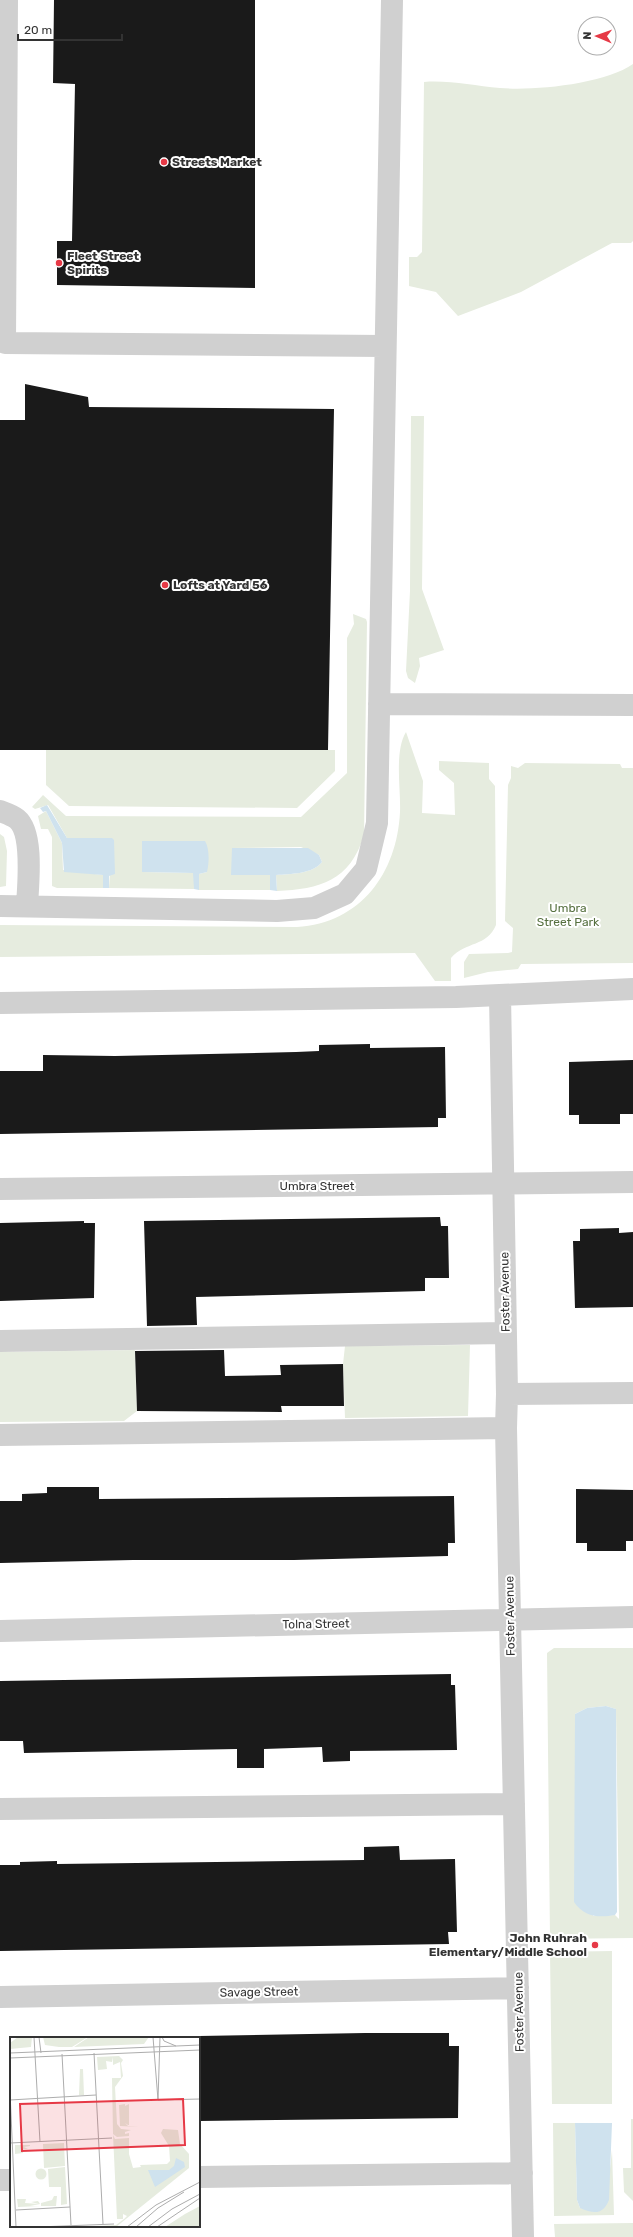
<svg xmlns="http://www.w3.org/2000/svg" width="633" height="2237" font-family="Rubik,sans-serif">
	<rect width="100%" height="100%" fill="#fff"/>
	<!-- green -->
	<path fill="#e6ecdf" fill-rule="evenodd" d="M 633,64 L 633,241 L 631,243 L 612,243 L 521,292 L 458,316 L 436,292 L 409,286 L 409,257 L 417,257 L 422,252 L 424,82 C 449,80 474,86 500,88 C 534,91 605,84 633,64 Z
		M 411,416 L 424,416 L 422,589 L 444,650 L 419,658 L 420,666 L 415,683 L 408,678 L 406,671 L 410,591 Z
		M 353,614 L 366,619 L 367,622 L 364,835 C 350,881 320,889 277,891 L 276,875 C 290,874 313,874 322,862 L 319,855 L 301,847 L 232,848 L 270,875 L 270,890 L 199,890 L 199,874 L 207,872 L 142,872 L 194,873 L 194,889 L 109,888 L 112,838 L 67,838 L 48,805 L 35,809 L 32,807 L 43,795 L 66,816 L 301,817 L 347,773 L 347,638 L 354,624 Z
		M 406,732 L 423,781 L 422,813 L 455,815 L 454,783 L 439,770 L 439,761 L 489,763 L 489,779 L 495,786 L 496,925 C 487,947 466,941 451,958 L 451,981 L 435,981 L 415,953 L 0,957 L 0,925 L 297,927 C 361,923 397,873 400,812 C 401,789 394,752 406,732 Z
		M 46,750 L 335,750 L 335,771 L 297,808 L 69,806 L 46,785 Z
		M 525,763 L 620,764 L 622,768 L 633,768 L 633,963 L 521,964 L 518,969 L 488,972 L 464,978 L 464,962 L 469,954 L 508,953 L 512,952 L 513,928 L 505,921 L 508,785 L 511,778 L 511,766 L 518,768 Z
		M 46,811 L 62,843 L 63,870 L 103,875 L 103,888 L 57,888 L 52,886 L 52,837 L 48,829 L 41,829 L 38,816 Z
		M 0,834 L 4,837 L 7,851 L 6,886 L 0,887 Z
		M 470,1345 L 468,1416 L 345,1418 L 343,1364 L 345,1346 Z
		M 135,1350 L 137,1411 L 124,1421 L 0,1422 L 0,1352 Z
		M 554,1648 L 633,1648 L 633,1938 L 550,1939 L 547,1653 ZM 606,1706 L 616,1709 L 619,1919 L 615,1915 L 593,1916 L 575,1714 L 587,1708 Z
		M 612,1951 L 612,2104 L 552,2104 L 550,1952 Z
		M 631,2119 L 633,2119 L 633,2201 L 624,2192 L 623,2168 L 631,2168 Z
		M 553,2123 L 575,2123 L 577,2200 L 580,2208 L 610,2169 L 612,2150 L 614,2215 L 554,2216 Z
		M 633,2223 L 633,2237 L 555,2237 L 554,2224 Z"/>
	<!-- water -->
	<path fill="#cfe2ee" d="M 47,805 L 67,838 L 112,838 L 114,840 L 115,874 L 109,876 L 109,888 L 103,888 L 103,875 L 64,872 L 62,843 L 46,811 L 43,812 L 40,808 Z
		M 142,841 L 205,841 C 210,849 209,864 207,872 L 199,874 L 199,890 L 194,889 L 193,873 L 142,872 Z
		M 232,848 L 308,848 L 319,855 L 322,862 C 313,874 290,874 276,875 L 277,891 L 270,890 L 270,875 L 231,875 Z
		M 606,1706 L 616,1709 L 617,1912 L 615,1915 C 599,1918 584,1917 574,1902 L 575,1714 L 587,1708 Z
		M 575,2123 L 612,2123 L 609,2200 C 603,2215 594,2214 580,2208 L 577,2200 Z"/>
	<!-- building -->
	<path fill="#1a1a1a" d="M 54,0 L 255,0 L 255,288 L 57,285 L 57,241 L 72,241 L 75,84 L 53,83 Z
		M 25,384 L 88,397 L 89,407 L 334,409 L 328,750 L 0,750 L 0,420 L 25,420 Z
		M 370,1044 L 370,1048 L 445,1047 L 446,1118 L 438,1118 L 438,1127 L 0,1134 L 0,1071 L 43,1071 L 43,1055 L 115,1056 L 296,1052 L 319,1051 L 319,1045 Z
		M 633,1060 L 633,1114 L 620,1114 L 620,1124 L 579,1124 L 579,1115 L 569,1115 L 569,1062 Z
		M 440,1217 L 441,1226 L 448,1226 L 449,1278 L 425,1278 L 425,1291 L 196,1297 L 197,1325 L 147,1326 L 144,1221 Z
		M 84,1221 L 84,1223 L 95,1223 L 94,1298 L 0,1301 L 0,1223 Z
		M 619,1228 L 619,1233 L 633,1232 L 633,1307 L 575,1308 L 573,1241 L 580,1241 L 580,1229 Z
		M 224,1350 L 225,1376 L 281,1375 L 280,1365 L 343,1364 L 344,1406 L 281,1406 L 282,1412 L 137,1411 L 135,1351 Z
		M 47,1487 L 99,1487 L 99,1499 L 454,1496 L 455,1543 L 448,1543 L 448,1556 L 294,1560 L 133,1560 L 0,1563 L 0,1501 L 22,1501 L 22,1494 L 47,1493 Z
		M 576,1489 L 633,1490 L 633,1541 L 626,1541 L 626,1551 L 587,1551 L 587,1543 L 576,1543 Z
		M 451,1674 L 451,1685 L 455,1685 L 457,1750 L 350,1751 L 350,1761 L 323,1762 L 322,1747 L 264,1749 L 264,1768 L 237,1768 L 237,1749 L 24,1753 L 23,1741 L 0,1741 L 0,1681 Z
		M 399,1846 L 400,1860 L 455,1859 L 457,1932 L 448,1932 L 449,1944 L 0,1951 L 0,1865 L 20,1865 L 20,1862 L 57,1861 L 57,1864 L 364,1860 L 364,1847 Z
		M 365,2033 L 449,2033 L 449,2046 L 459,2046 L 458,2118 L 199,2121 L 199,2036 Z"/>
	<g fill="none" stroke-linecap="round" stroke-linejoin="round">
		<!-- minor -->
		<path stroke="#d0d0d0" stroke-width="22" d="M 5,343 L 385,346
			M 5,343 L 7,0
			M 379,704 L 633,705
			M 0,811 C 5,813 12,815 17,819 C 34,833 28,885 27,906
			M 0,906 L 277,911 L 314,908 L 345,894 L 366,869 L 377,823 L 392,0
			M 500,995 L 507,1394 L 506,1428 L 523,2237
			M 0,1003 L 456,997 L 633,989
			M 0,1189 L 633,1182
			M 0,1341 L 505,1333
			M 507,1394 L 633,1393
			M 0,1435 L 506,1428
			M 0,1631 L 633,1617
			M 0,1809 L 514,1804
			M 0,1997 L 518,1988
			M 199,2177 L 522,2173
			M 0,2180 L 11,2180"/>
	</g>
	<!-- markers -->
	<g fill="#e63946" stroke="#fff" stroke-width="1.5">
		<circle cx="164" cy="162" r="4"/>
		<circle cx="59" cy="263" r="4"/>
		<circle cx="165" cy="585" r="4"/>
		<circle cx="595" cy="1945" r="4"/>
	</g>
	<g text-anchor="middle" dominant-baseline="central" stroke-width="4" stroke-linejoin="round" paint-order="stroke">
		<!-- poi labels -->
		<g font-size="12" font-weight="bold" fill="#333" stroke="#fff" text-anchor="start">
			<text x="172" y="162">Streets Market</text>
			<text x="67" y="256">Fleet Street<tspan x="67" dy="14">Spirits</tspan></text>
			<text x="173" y="585">Lofts at Yard 56</text>
			<text x="587" y="1938" text-anchor="end">John Ruhrah<tspan x="587" dy="14">Elementary/Middle School</tspan></text>
		</g>
		<!-- park labels -->
		<g font-size="12" fill="#56703f" stroke="#fff">
			<text x="568" y="908">Umbra<tspan x="568" dy="14">Street Park</tspan></text>
		</g>
		<!-- street labels -->
		<g font-size="12" fill="#333" stroke="#fff">
			<text x="317" y="1186">Umbra Street</text>
			<text transform="translate(505 1292) rotate(-91)">Foster Avenue</text>
			<text transform="translate(510 1616) rotate(-91)">Foster Avenue</text>
			<text transform="translate(316 1624) rotate(-1)">Tolna Street</text>
			<text transform="translate(259 1992) rotate(-1)">Savage Street</text>
			<text transform="translate(519 2012) rotate(-91)">Foster Avenue</text>
		</g>
	</g>
	<!-- overview -->
	<g transform="translate(10 2037)">
		<rect width="190" height="190" fill="#fff"/>
		<path d="M 8,0 L 22,0 L 21,10 L 0,12 L 0,6 ZM 33,0 L 78,0 L 62,10 L 49,10 L 35,8 ZM 79,0 L 97,1 L 139,0 L 134,7 L 64,10 ZM 109,19 L 113,23 L 111,26 L 113,39 L 105,50 L 107,87 L 111,92 L 121,93 L 115,95 L 115,97 L 119,96 L 119,99 L 107,100 L 103,97 L 102,41 L 111,41 L 110,25 L 103,28 L 103,20 L 102,25 L 96,24 L 97,32 L 88,33 L 87,20 ZM 70,32 L 73,32 L 74,58 L 69,58 ZM 115,67 L 115,86 L 118,89 L 129,90 L 110,89 L 109,68 ZM 119,67 L 119,88 L 118,88 L 115,86 L 115,69 ZM 153,92 L 168,93 L 170,107 L 179,117 L 179,131 L 106,190 L 66,190 L 106,188 L 114,182 L 117,179 L 113,177 L 113,182 L 107,182 L 103,98 L 105,102 L 119,101 L 119,117 L 123,131 L 131,130 L 130,128 L 157,127 L 160,124 L 159,109 L 151,96 ZM 54,106 L 55,129 L 34,131 L 33,107 ZM 5,108 L 20,108 L 20,109 L 14,110 L 18,112 L 13,112 L 13,116 L 5,117 ZM 55,130 L 57,167 L 51,168 L 51,150 L 39,150 L 38,132 ZM25.5 137a5.5 5.5 0 1 1 11 0a5.5 5.5 0 1 1-11 0ZM 44,159 L 47,159 L 46,169 L 31,169 L 31,166 L 42,163 ZM 7,162 L 16,162 L 15,166 L 29,167 L 21,165 L 28,164 L 30,167 L 20,169 L 30,169 L 8,170 ZM 190,169 L 190,190 L 155,190 L 175,177 Z" fill="#e6ecdf"/>
		<path d="M 166,121 L 174,125 L 175,130 L 145,150 L 138,133 L 159,133 L 164,129 Z" fill="#cfe2ee"/>
		<path fill="none" stroke="#adadad" stroke-width="1" d="M 24,0 L 30,105M 29,0 L 31,16M 143,0 L 148,63M 152,0 L 154,4 L 166,9M 0,16 L 190,8M 84,16 L 93,187M 52,17 L 61,188M 0,21 L 190,13M 0,55 L 6,190M 0,63 L 86,58M 148,63 L 150,0M 148,63 L 190,62M 0,106 L 102,101M 6,173 L 60,170M 28,190 L 104,187M 117,190 L 146,168 L 190,145M 126,190 L 148,171 L 174,155M 138,190 L 162,172 L 190,157M 147,190 L 190,161"/>
		<path fill="#e63946" fill-opacity="0.15" stroke="#e63946" stroke-width="2" d="M 173,62 L 175,108 L 12,114 L 10,67 Z"/>
		<rect width="190" height="190" fill="none" stroke="#333" stroke-width="2"/>
	</g>
	<!-- north arrow -->
	<g transform="translate(597 36) rotate(272)"><circle r="19" fill="#ffffff" stroke="#adadad"/>
	<path d="M0-3L7 15L0 10L-7 15Z" fill="#e63946"/>
	<text y="-6" font-size="11" font-weight="bold" text-anchor="middle" fill="#333333">N</text>
	</g>
	<!-- scale -->
	<path d="M18 34v6h104v-6" fill="none" stroke="#333333" stroke-width="2"/>
	<text x="24" y="34" font-size="12" fill="#333333" stroke="#ffffff" stroke-width="3" paint-order="stroke">20 m</text>
</svg>
